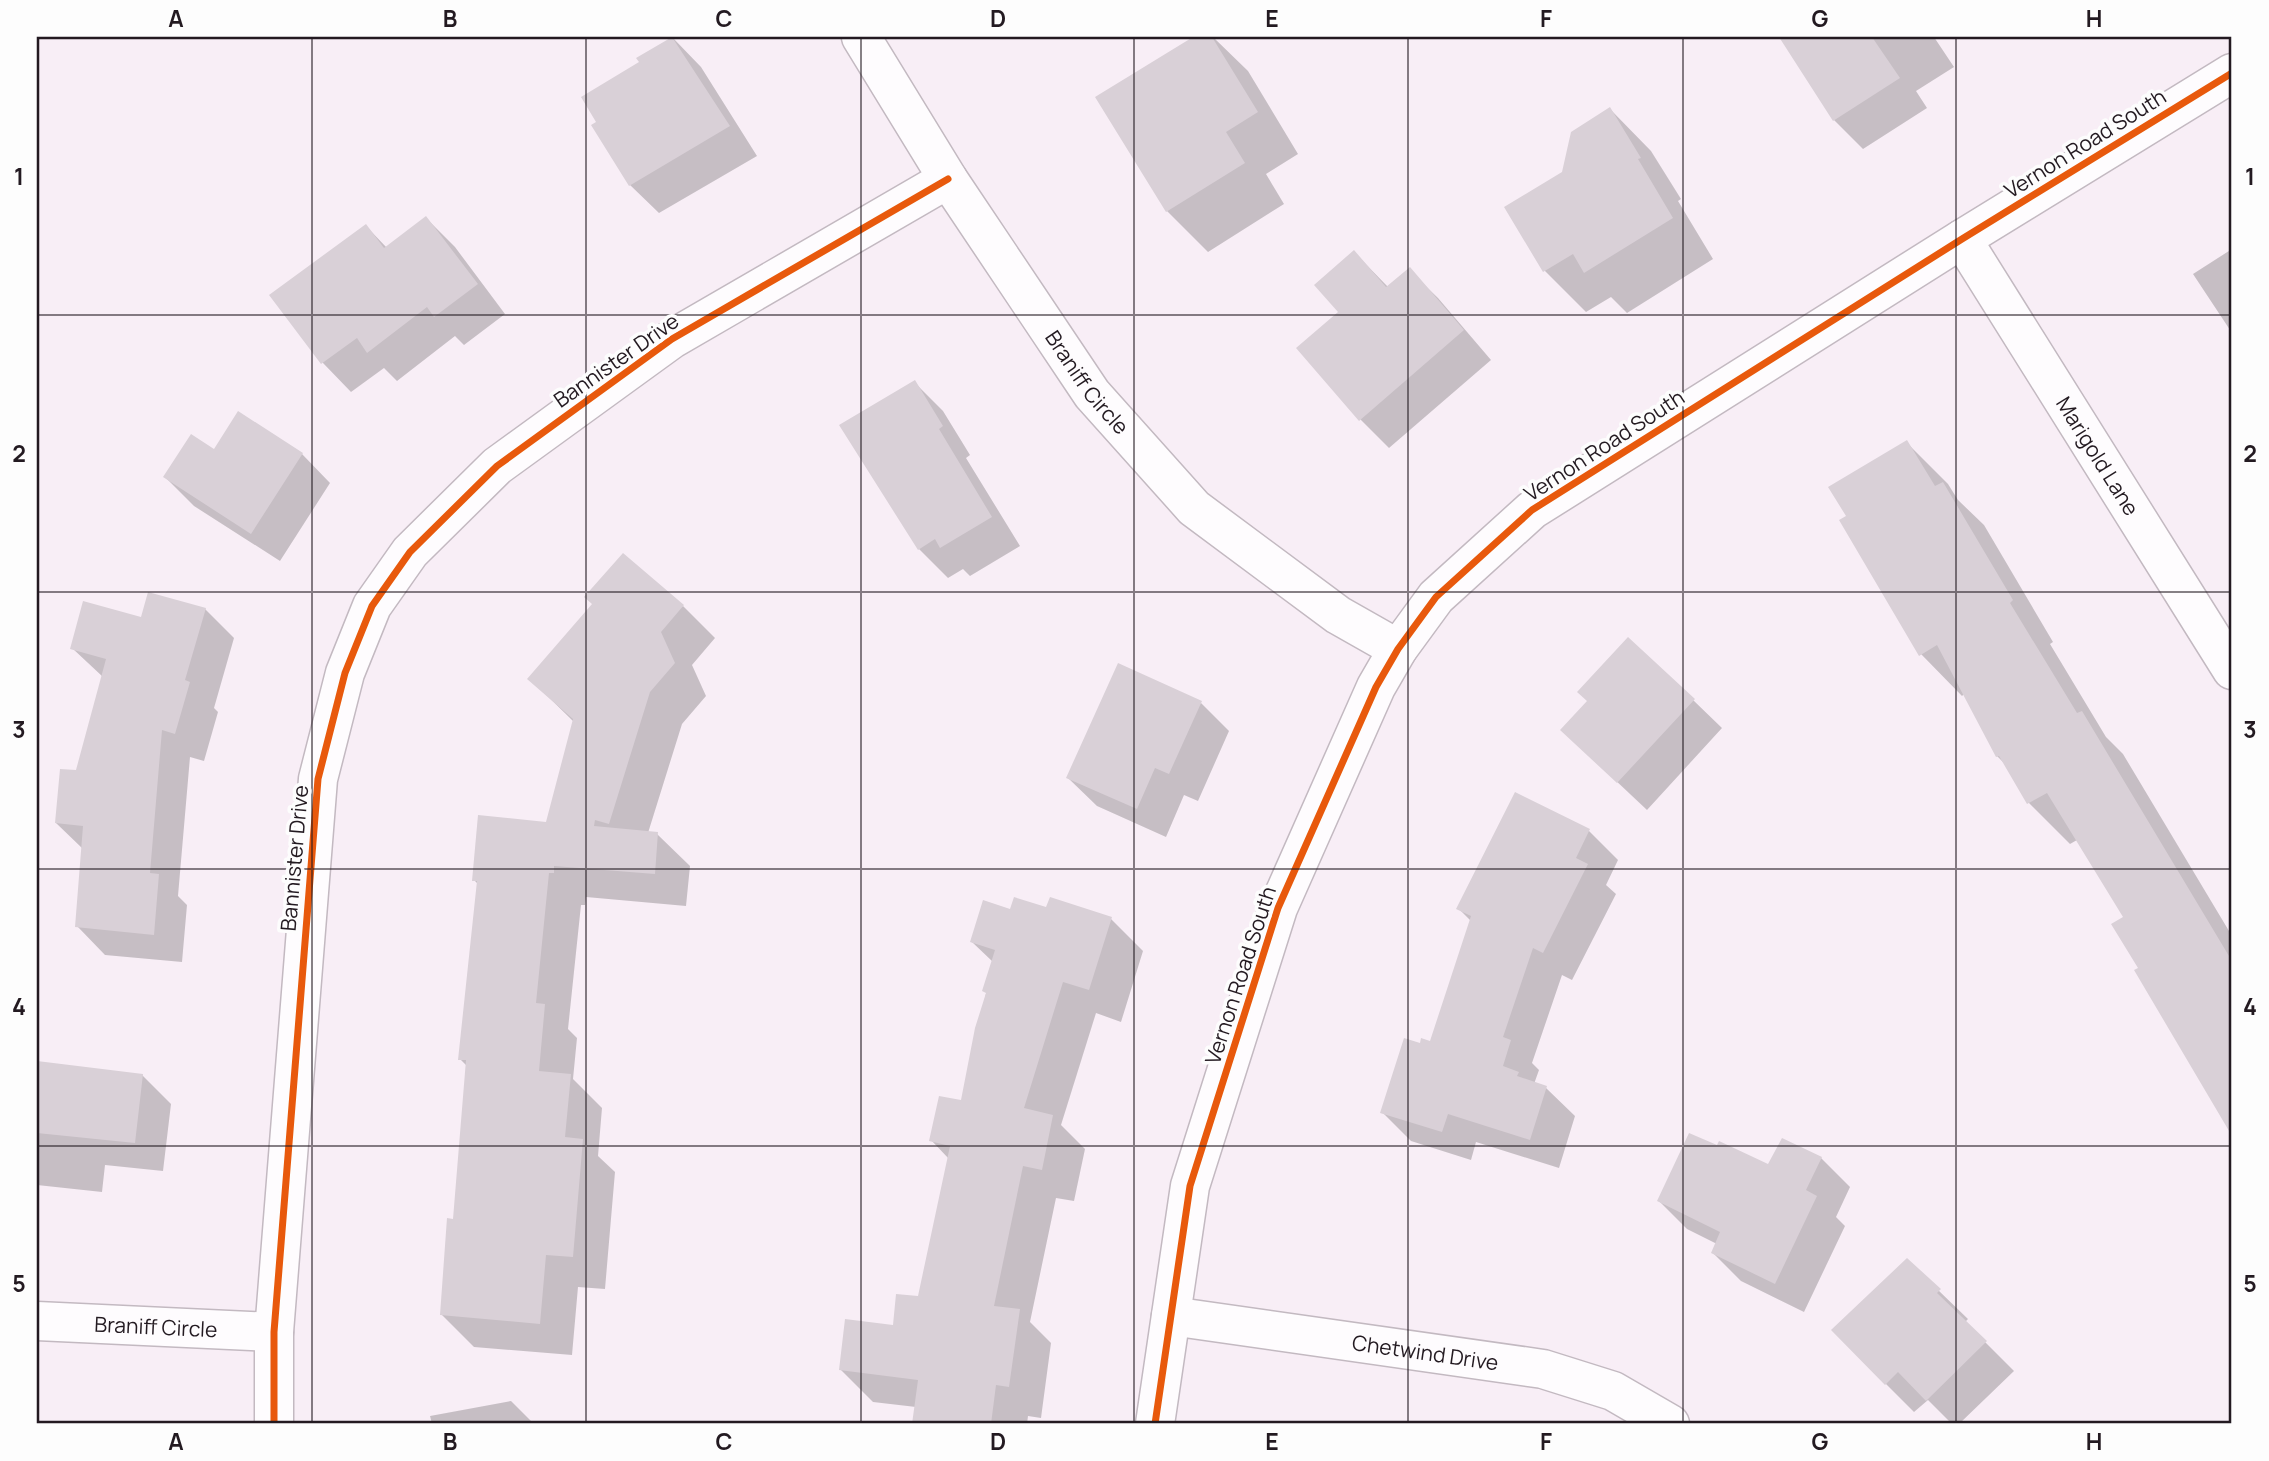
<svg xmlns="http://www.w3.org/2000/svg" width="2269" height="1461" font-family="Manrope,sans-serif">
	<rect width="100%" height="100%" fill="#f8eef6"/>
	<!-- shadow -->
	<path fill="#0003" d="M 1196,37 L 1213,37 L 1248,71 L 1298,154 L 1266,174 L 1284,204 L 1208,252 L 1167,211 L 1097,98 Z
		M 1787,37 L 1934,37 L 1954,67 L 1916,91 L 1927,108 L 1863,149 L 1834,120 L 1783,40 Z
		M 673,38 L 701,67 L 757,156 L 659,213 L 630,185 L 599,123 L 641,63 Z
		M 1610,109 L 1651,151 L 1681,199 L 1678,201 L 1713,259 L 1627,313 L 1611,297 L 1586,312 L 1545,271 L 1506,208 L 1564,173 Z
		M 426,218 L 455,247 L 505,314 L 464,345 L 455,336 L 397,381 L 384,368 L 351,392 L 323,363 L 271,295 L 366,226 L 387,248 Z
		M 2232,249 L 2232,333 L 2193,274 Z
		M 1354,252 L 1388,287 L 1409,270 L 1438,298 L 1491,360 L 1389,448 L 1360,419 Z
		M 914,382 L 943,411 L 970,455 L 966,458 L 1020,546 L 970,576 L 963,569 L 948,578 L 919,549 Z
		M 1907,443 L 1948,484 L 1958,500 L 1984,525 L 2053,642 L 2050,644 L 2106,737 L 2123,754 L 2232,936 L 2232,1133 L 2137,971 L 2140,968 L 2125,918 L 2077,840 L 2070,844 L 2029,803 L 2006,765 L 1997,756 L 1964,694 L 1962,696 L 1921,654 L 1849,517 Z
		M 215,451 L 302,454 L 330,483 L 280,561 L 194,506 L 165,477 Z
		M 683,606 L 715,638 L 692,665 L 706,696 L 682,724 L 648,833 L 657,834 L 690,866 L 686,906 L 586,897 L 585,905 L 581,905 L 568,1029 L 577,1038 L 573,1079 L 602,1108 L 598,1156 L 615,1172 L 605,1289 L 578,1287 L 572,1355 L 474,1347 L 442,1315 L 454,1221 L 467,1066 L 460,1059 L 479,885 L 474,880 L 548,824 L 574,722 L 530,679 Z
		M 205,609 L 234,638 L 214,708 L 218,712 L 204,761 L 190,757 L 178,896 L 187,905 L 182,962 L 105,955 L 77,926 L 83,849 L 56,823 L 77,772 L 103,677 L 72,648 L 142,619 Z
		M 1693,700 L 1722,728 L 1647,810 L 1562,730 Z
		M 1201,703 L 1229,731 L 1198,801 L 1184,795 L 1166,837 L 1097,806 L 1068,778 Z
		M 1516,794 L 1589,831 L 1618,860 L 1606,885 L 1616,894 L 1572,980 L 1562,975 L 1532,1063 L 1539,1070 L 1534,1084 L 1546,1088 L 1575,1116 L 1559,1168 L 1476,1142 L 1471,1160 L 1411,1141 L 1382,1112 L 1421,1046 L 1432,1043 L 1471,921 L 1458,908 Z
		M 1048,909 L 1111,919 L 1143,951 L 1121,1022 L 1096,1013 L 1061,1125 L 1085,1149 L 1074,1201 L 1056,1198 L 1030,1322 L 1051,1343 L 1041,1418 L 1028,1416 L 1027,1424 L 915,1424 L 916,1407 L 873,1402 L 840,1369 L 894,1327 L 919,1298 L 949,1159 L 931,1140 L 962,1102 L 993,962 L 972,942 L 1011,911 Z
		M 37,1063 L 142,1075 L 171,1104 L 163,1171 L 105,1165 L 102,1192 L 37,1185 Z
		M 1782,1140 L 1821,1158 L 1850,1187 L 1836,1217 L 1845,1226 L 1804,1312 L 1741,1281 L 1713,1253 L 1717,1244 L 1687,1229 L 1659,1201 L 1769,1167 Z
		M 1907,1260 L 1968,1319 L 1965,1322 L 2014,1371 L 1959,1424 L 1952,1424 L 1928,1400 L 1914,1412 L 1886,1384 Z
		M 511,1401 L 534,1424 L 432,1424 L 430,1416 Z"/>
	<!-- building -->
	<path fill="#d9d0d7" d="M 672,37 L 730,126 L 629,186 L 591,125 L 596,122 L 581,97 L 639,62 L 636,58 Z
		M 1193,37 L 1212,37 L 1258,112 L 1226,132 L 1245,163 L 1166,212 L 1095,97 Z
		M 1779,37 L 1872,37 L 1900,78 L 1833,121 Z
		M 1610,107 L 1641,158 L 1638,159 L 1673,218 L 1584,273 L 1573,254 L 1543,272 L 1504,207 L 1562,172 L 1571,132 Z
		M 426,216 L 478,284 L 434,317 L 427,307 L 367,353 L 357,338 L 321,364 L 269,295 L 366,224 L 384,248 Z
		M 1354,250 L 1386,287 L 1410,267 L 1464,330 L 1359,421 L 1296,348 L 1338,312 L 1314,285 Z
		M 915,380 L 943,426 L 939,429 L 992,517 L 940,548 L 935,539 L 918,550 L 839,425 Z
		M 238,411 L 303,453 L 251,534 L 163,477 L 191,434 L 214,449 Z
		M 1907,440 L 1935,486 L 1943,482 L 2013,600 L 2010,603 L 2077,713 L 2082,711 L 2232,961 L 2232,1136 L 2134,970 L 2138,968 L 2111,924 L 2123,917 L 2047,793 L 2027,804 L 1999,756 L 1996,757 L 1937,645 L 1919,656 L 1839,520 L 1846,516 L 1828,487 Z
		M 623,553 L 684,605 L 661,632 L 675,663 L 650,692 L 609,824 L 595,820 L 594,826 L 658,832 L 655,874 L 554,866 L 554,873 L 549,873 L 536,1003 L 545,1004 L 539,1071 L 571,1074 L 565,1137 L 583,1139 L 573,1257 L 546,1255 L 540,1324 L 440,1315 L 447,1218 L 453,1219 L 466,1060 L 458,1060 L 477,881 L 472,881 L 478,815 L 546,822 L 573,719 L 527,679 L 592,604 L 584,597 Z
		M 148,592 L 206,608 L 185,680 L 190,682 L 175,734 L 162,730 L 150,873 L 159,874 L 154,935 L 75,927 L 83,826 L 55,823 L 60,769 L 76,770 L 106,659 L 70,649 L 83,601 L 141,617 Z
		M 1628,637 L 1695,699 L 1617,783 L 1560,730 L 1587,701 L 1577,692 Z
		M 1118,663 L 1202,701 L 1169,774 L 1155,768 L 1137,809 L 1066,778 Z
		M 1515,792 L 1590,829 L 1576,858 L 1588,864 L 1543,953 L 1533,948 L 1503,1037 L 1511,1040 L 1503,1066 L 1519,1072 L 1517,1076 L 1547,1086 L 1530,1140 L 1448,1114 L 1442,1132 L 1380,1113 L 1404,1038 L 1420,1043 L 1421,1038 L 1430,1041 L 1471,916 L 1456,909 Z
		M 1014,897 L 1046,907 L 1050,897 L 1112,917 L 1089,990 L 1063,982 L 1024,1108 L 1053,1115 L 1042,1170 L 1023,1166 L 994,1306 L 1020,1309 L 1009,1387 L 996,1385 L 991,1424 L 912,1424 L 918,1380 L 839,1370 L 845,1319 L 893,1325 L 896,1294 L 918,1296 L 950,1146 L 929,1141 L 939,1096 L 961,1100 L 975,1028 L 986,993 L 982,991 L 995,950 L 970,942 L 983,900 L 1010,909 Z
		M 37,1061 L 143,1074 L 135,1143 L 37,1133 Z
		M 1689,1133 L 1717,1145 L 1719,1141 L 1768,1164 L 1782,1138 L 1822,1157 L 1806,1190 L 1817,1196 L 1775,1284 L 1711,1253 L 1720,1232 L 1657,1201 Z
		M 1907,1258 L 1941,1289 L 1937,1293 L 1987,1341 L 1926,1401 L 1898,1372 L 1885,1385 L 1831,1330 Z"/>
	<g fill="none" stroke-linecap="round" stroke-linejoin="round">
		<!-- street casing -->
		<g stroke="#c3b9c1" stroke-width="41">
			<g id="street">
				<path id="s1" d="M 861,37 L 948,179 L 1092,394 L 1194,508 L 1338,615 L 1398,649"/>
				<path id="s2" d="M 1962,239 L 2232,670"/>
				<path id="s3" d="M 1171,1316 L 1543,1369 L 1613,1391 L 1670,1424"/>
				<path id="s4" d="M 37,1321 L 274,1332"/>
				<path d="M 274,1424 L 274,1332 L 318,779 L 345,673 L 372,606 L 410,552 L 497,466 L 672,339 L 948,179"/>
				<path d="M 1155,1424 L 1190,1186 L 1278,908 L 1376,687 L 1398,649 L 1436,597 L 1532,510 L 1962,239 L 2232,73"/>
			</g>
		</g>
		<!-- street -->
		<use href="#street" stroke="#fefcfe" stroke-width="38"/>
		<!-- cycleway casing -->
		<g stroke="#fdfdfd" stroke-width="11">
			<path id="cycleway" d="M 274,1424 L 274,1332 L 318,779 L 345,673 L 372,606 L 410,552 L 497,466 L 672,339 L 948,179
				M 1155,1424 L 1190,1186 L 1278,908 L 1376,687 L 1398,649 L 1436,597 L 1532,510 L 1962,239 L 2232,73"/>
		</g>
		<!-- cycleway -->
		<use href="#cycleway" stroke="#e8590c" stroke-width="7"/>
	</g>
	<!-- grid -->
	<path fill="none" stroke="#231a21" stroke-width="2" stroke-opacity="0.55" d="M 312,37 L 312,1424M 586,37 L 586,1424M 861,37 L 861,1424M 1134,37 L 1134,1424M 1408,37 L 1408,1424M 1683,37 L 1683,1424M 1956,37 L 1956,1424M 37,315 L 2232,315M 37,592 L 2232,592M 37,869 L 2232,869M 37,1146 L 2232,1146"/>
	<g text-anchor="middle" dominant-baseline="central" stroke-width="7" stroke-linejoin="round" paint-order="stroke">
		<!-- street labels -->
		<g font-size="21" fill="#231a21" stroke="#fdfdfd">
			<text transform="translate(2085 143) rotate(-32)">Vernon Road South</text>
			<text transform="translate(616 360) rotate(-35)">Bannister Drive</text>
			<text stroke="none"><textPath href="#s1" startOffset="413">Braniff Circle</textPath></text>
			<text transform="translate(1604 445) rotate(-33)">Vernon Road South</text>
			<text stroke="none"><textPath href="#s2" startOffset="256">Marigold Lane</textPath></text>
			<text transform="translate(294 858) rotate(-85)">Bannister Drive</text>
			<text transform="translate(1240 975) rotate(-72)">Vernon Road South</text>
			<text stroke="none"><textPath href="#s4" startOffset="119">Braniff Circle</textPath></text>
			<text stroke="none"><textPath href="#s3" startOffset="257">Chetwind Drive</textPath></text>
		</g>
	</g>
	<!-- border -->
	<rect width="2269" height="1461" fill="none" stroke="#fdfdfd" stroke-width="77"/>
	<rect x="38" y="38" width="2192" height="1384" fill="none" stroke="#231a21" stroke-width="2.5"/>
	<g font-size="23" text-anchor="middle" font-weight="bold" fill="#231a21">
		<text x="176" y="27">A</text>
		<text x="450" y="27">B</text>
		<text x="724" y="27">C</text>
		<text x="998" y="27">D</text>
		<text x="1272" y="27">E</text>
		<text x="1546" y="27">F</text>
		<text x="1820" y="27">G</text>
		<text x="2094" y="27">H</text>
		<text x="19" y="185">1</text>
		<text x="2250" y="185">1</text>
		<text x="19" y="462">2</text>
		<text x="2250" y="462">2</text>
		<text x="19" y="738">3</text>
		<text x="2250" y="738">3</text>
		<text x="19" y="1015">4</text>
		<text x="2250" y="1015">4</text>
		<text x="19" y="1292">5</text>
		<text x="2250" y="1292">5</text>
		<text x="176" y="1450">A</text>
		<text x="450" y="1450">B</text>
		<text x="724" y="1450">C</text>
		<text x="998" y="1450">D</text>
		<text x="1272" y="1450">E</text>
		<text x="1546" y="1450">F</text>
		<text x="1820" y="1450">G</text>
		<text x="2094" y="1450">H</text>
	</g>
</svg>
